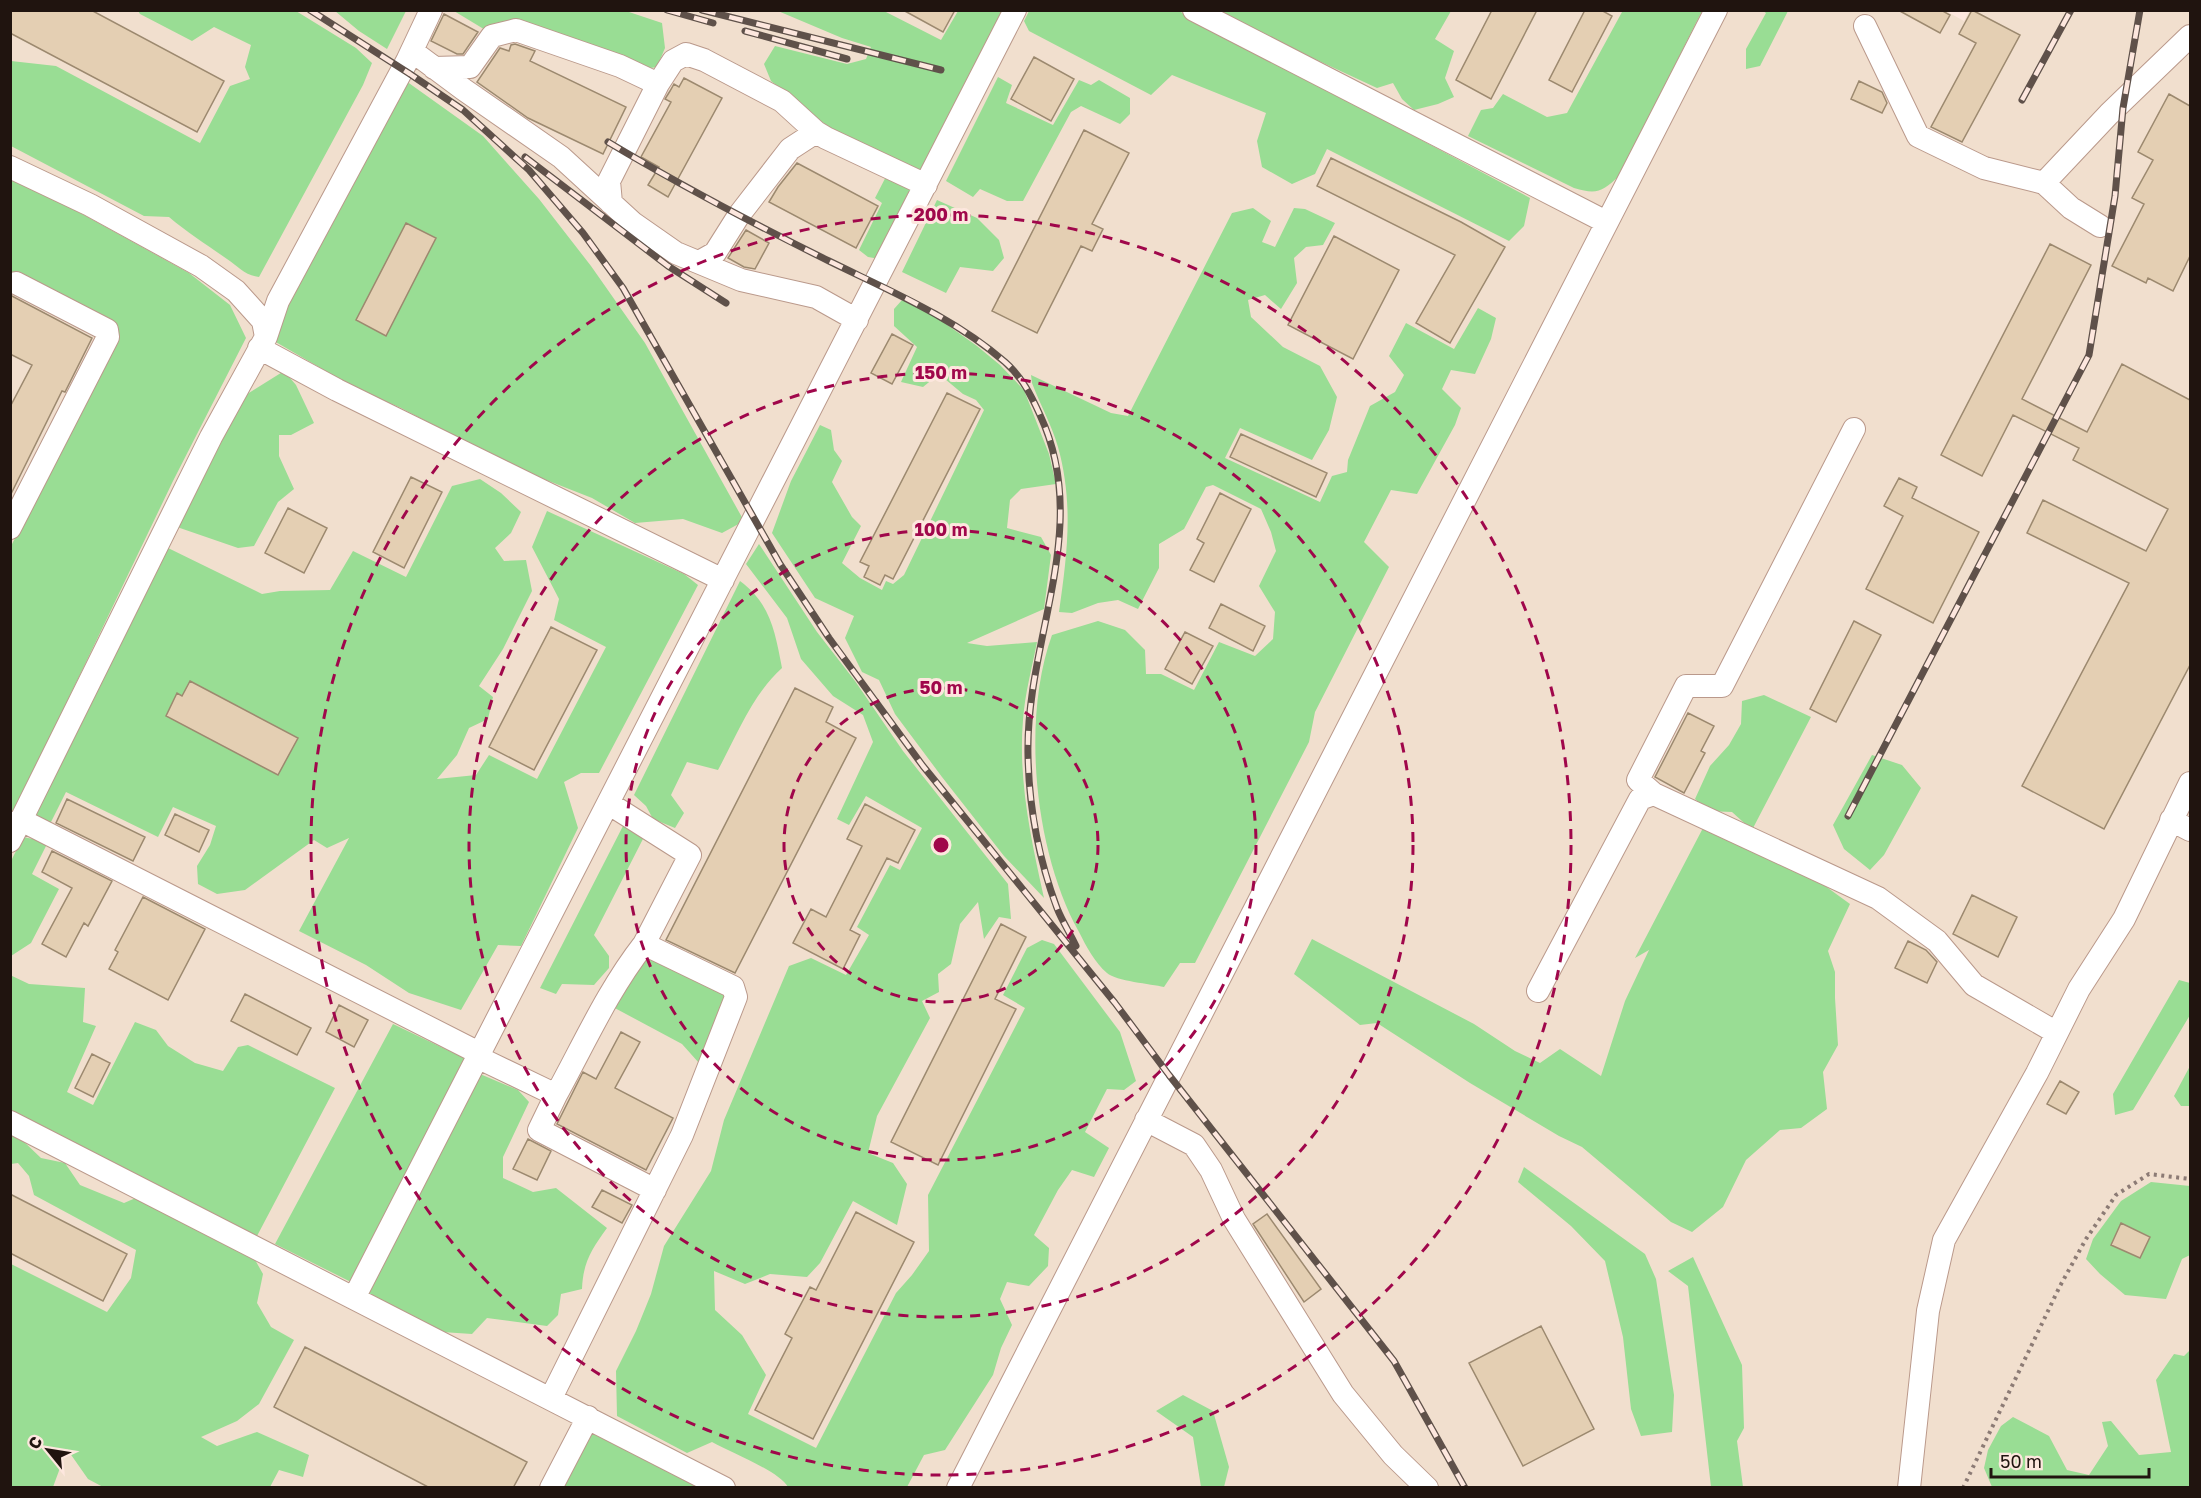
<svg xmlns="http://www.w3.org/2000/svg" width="2201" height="1498" font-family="'Golos Text',sans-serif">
	<rect width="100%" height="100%" fill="#fde7de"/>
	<!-- industrial -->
	<path fill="#f1dfce" d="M 1944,10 L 1964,21 L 1970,10 L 2190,11 L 2190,1487 L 11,1487 L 10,11 Z"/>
	<!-- green -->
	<path fill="#99dd94" d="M 138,11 L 296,11 L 356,48 L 372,63 L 363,85 L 259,277 C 244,275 239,267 227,259 C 207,245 188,233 169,217 L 144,216 L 11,146 L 11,61 L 56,66 L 200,143 L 230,86 L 250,79 L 245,67 L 251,45 L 214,27 L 192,41 L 140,14 Z
		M 335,11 L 406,11 L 387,49 L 359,31 Z
		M 454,11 L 626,11 L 662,23 L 665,48 L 657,67 L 644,69 L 487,31 Z
		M 778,11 L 884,11 L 941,40 L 958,11 L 1005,11 L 880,259 L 868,257 L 859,250 L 882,203 L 875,198 L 893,163 L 831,129 L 771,81 L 764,64 L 775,46 L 847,64 L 866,59 L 871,47 L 842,38 Z
		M 1029,11 L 1179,11 L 1530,198 L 1524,226 L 1509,241 L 1327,149 L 1315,174 L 1292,184 L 1262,167 L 1257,141 L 1266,113 L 1172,75 L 1151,95 L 1029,31 L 1024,21 Z
		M 1217,11 L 1451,11 L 1435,39 L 1454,51 L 1445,78 L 1454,97 L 1438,104 L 1414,110 L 1402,99 L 1393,83 L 1377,88 L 1248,28 Z
		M 1620,11 L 1702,11 L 1620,175 C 1602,192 1597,195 1574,188 L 1468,136 L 1481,110 L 1493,108 L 1503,94 L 1547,117 L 1567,113 L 1622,12 Z
		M 1763,11 L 1788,11 L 1760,66 L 1746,69 L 1746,49 L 1766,13 Z
		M 998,77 L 1012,85 L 1006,103 L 1053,125 L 1079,80 L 1091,85 L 1099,80 L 1130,98 L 1130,114 L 1120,124 L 1081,106 L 1071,112 L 1023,201 L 1007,201 L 980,189 L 973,197 L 946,181 Z
		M 406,81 L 483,136 L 539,199 L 591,266 L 645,343 L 744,521 L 722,533 L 683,519 L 635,523 L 592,498 L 513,467 L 401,408 L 355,388 L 274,341 L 285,304 Z
		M 11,177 L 84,215 L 189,273 L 230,305 L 246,338 L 173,481 L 14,812 L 11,812 L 10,548 L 116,340 L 108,321 L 11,272 Z
		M 937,200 L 977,218 L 999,240 L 1004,258 L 993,271 L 960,267 L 946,293 L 902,272 Z
		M 1253,208 L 1271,221 L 1262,242 L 1275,247 L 1294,208 L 1305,209 L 1335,223 L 1323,245 L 1306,247 L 1294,258 L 1297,283 L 1281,309 L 1265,295 L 1248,300 L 1251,317 L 1283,347 L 1320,366 L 1337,397 L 1329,430 L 1312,460 L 1240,428 L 1225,458 L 1320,502 L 1332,476 L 1347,472 L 1348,460 L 1370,406 L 1395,392 L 1404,375 L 1389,356 L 1406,323 L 1454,349 L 1478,308 L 1496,318 L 1491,339 L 1475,374 L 1451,370 L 1442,389 L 1461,408 L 1455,425 L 1417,494 L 1391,490 L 1364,542 L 1389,567 L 1315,712 L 1309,742 L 1195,963 L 1180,963 L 1164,987 C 1151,984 1116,981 1107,973 C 1095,963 1086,946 1079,932 C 1035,853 1021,721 1052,635 L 1098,621 L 1125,630 L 1145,650 L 1146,674 L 1161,674 L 1194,690 L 1219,642 L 1255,656 L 1273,639 L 1275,612 L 1259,586 L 1276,551 L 1271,532 L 1261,509 L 1213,485 L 1206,487 L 1184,529 L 1159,544 L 1159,568 L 1138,609 L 1118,600 L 1098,603 L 1072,613 L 1059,612 C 1067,555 1074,504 1058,447 C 1052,426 1040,404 1032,383 L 1031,375 L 1111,413 L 1128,416 L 1232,213 Z
		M 902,300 L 932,314 L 977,346 L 1000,365 L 1024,390 L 1049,454 L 1056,484 L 1021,489 L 1010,500 L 1007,528 L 1041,537 L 1051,555 L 1044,609 L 967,643 L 987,646 L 1037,642 C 1032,668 1025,693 1023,720 C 1018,780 1031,839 1044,898 L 1004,856 L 942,777 L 895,714 L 879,680 L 862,672 L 845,638 L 854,616 L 815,598 L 772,533 L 791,481 L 820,425 L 831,430 L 834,450 L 842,461 L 832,482 L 852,517 L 861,526 L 842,563 L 860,578 L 882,590 L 886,581 L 893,584 L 904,575 L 984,410 L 976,400 L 963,394 L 939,374 L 923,387 L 901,382 L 917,347 L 894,326 L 894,309 Z
		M 284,371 L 296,385 L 314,423 L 291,435 L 279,435 L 279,456 L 294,489 L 278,502 L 254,546 L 238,548 L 177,527 L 244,396 Z
		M 480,479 L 501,493 L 521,512 L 511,533 L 495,548 L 504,561 L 526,560 L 532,591 L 503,649 L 479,686 L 493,697 L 488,719 L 469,728 L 457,755 L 437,779 L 476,775 L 489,755 L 537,779 L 606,647 L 554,620 L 559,599 L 532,547 L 547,511 L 684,574 L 698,585 L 599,773 L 581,773 L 564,782 L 578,828 L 521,946 L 498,945 L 461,1010 L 409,993 L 366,965 L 299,931 L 349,838 L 327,848 L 314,840 L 245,890 L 217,894 L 198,884 L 197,866 L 210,845 L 216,826 L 173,807 L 158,837 L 66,792 L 50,824 L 33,815 L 166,547 L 262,594 L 280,591 L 330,590 L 353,551 L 406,577 L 452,486 Z
		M 759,544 L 817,632 L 855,681 L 903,751 L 1008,884 L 1011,919 L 999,917 L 984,939 L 978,902 L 960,924 L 951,964 L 938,974 L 939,992 L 922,1001 L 930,1018 L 877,1116 L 868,1153 L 893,1163 L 907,1184 L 897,1225 L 853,1201 L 820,1263 L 807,1277 L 770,1274 L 745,1284 L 714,1271 L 715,1310 L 742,1335 L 766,1375 L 748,1414 L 816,1448 L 896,1293 L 912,1275 L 929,1251 L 928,1195 L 1025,1008 L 1003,995 L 1027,948 L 1042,940 L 1054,944 L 1120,1032 L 1136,1081 L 1124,1090 L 1107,1089 L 1085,1132 L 1109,1148 L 1094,1177 L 1072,1170 L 1058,1190 L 1034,1235 L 1049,1248 L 1048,1266 L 1029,1286 L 1007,1282 L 1000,1299 L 1012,1325 L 1001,1348 L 993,1375 L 945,1450 L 924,1455 L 907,1487 L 788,1487 C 779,1471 730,1452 712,1442 L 687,1453 L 617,1416 L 616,1371 L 636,1331 L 651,1294 L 664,1246 L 711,1171 L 724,1120 L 789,966 L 811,958 L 846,975 L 869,935 L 857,927 L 890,865 L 900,870 L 922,828 L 866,796 L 849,825 L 837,819 L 873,742 L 863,715 L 833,696 L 801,659 L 787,618 L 746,564 Z
		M 740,581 C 771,604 775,632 782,668 C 752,695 737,735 718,770 L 687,762 L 671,795 L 684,813 L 675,828 L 653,819 L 646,806 L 634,795 Z
		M 1764,695 L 1811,717 L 1752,830 L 1732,812 L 1708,811 L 1695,799 L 1710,766 L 1729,745 L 1741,724 L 1742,701 Z
		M 1872,755 L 1902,765 L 1921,788 L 1884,855 L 1870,870 L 1844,849 L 1833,825 Z
		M 623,826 L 645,835 L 594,935 L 609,956 L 609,968 L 594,985 L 562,984 L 556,994 L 540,988 Z
		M 1703,828 L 1817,880 L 1850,904 L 1828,951 L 1835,972 L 1835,998 L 1838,1045 L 1823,1072 L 1827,1109 L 1801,1128 L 1780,1130 L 1746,1160 L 1723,1207 L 1692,1232 L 1671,1222 L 1582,1147 L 1559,1136 L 1470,1083 L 1377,1023 L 1360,1025 L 1294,974 L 1312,939 L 1474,1024 L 1515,1051 L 1540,1063 L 1560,1049 L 1601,1076 L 1625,1001 L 1649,950 L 1635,958 Z
		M 23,837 L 48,842 L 32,874 L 59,889 L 31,943 L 11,956 L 11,861 Z
		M 644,957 L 660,960 L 724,994 L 725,1013 L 699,1063 L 682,1044 L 611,1006 Z
		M 10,975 L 29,984 L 85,988 L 83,1022 L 96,1026 L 67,1092 L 93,1105 L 135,1022 L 156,1030 L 168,1046 L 195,1063 L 223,1071 L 238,1047 L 248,1045 L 335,1088 L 257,1236 L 11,1112 Z
		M 2179,980 L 2190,983 L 2190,1015 L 2133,1110 L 2115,1115 L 2113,1094 Z
		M 393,1024 L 466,1059 L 351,1282 L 275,1244 Z
		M 2190,1066 L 2190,1106 L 2181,1106 L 2174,1096 Z
		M 480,1074 L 518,1090 L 529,1102 L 503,1157 L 503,1178 L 533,1192 L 556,1188 L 607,1228 C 591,1250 583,1263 582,1289 L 561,1294 L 558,1315 L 547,1326 L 487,1318 L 472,1334 L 442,1332 L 368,1294 Z
		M 10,1133 L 21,1139 L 41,1158 L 65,1163 L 80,1185 L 124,1203 L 138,1197 L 254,1258 L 263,1274 L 257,1303 L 271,1327 L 294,1340 L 259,1404 L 237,1421 L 201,1437 L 217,1446 L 257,1432 L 309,1455 L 303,1477 L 279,1470 L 270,1487 L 103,1487 L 88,1479 L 67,1449 L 53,1487 L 11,1487 L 11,1264 L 107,1312 L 131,1278 L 136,1250 L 34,1195 L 29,1176 L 18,1163 L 11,1164 Z
		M 1524,1167 L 1645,1254 L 1656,1279 L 1674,1395 L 1672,1432 L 1641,1436 L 1631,1409 L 1623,1337 L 1605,1261 L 1571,1226 L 1518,1182 Z
		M 2151,1182 L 2190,1186 L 2190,1255 L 2182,1259 L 2166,1299 L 2125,1295 L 2100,1274 L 2086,1259 L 2093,1239 L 2121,1201 Z
		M 1693,1257 L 1742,1365 L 1744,1428 L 1737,1441 L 1743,1487 L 1711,1487 L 1688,1286 L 1668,1271 Z
		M 2190,1350 L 2190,1487 L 1992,1487 L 1984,1468 L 1988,1450 L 2001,1426 L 2013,1417 L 2049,1436 L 2067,1470 L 2089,1475 L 2108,1446 L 2102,1422 L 2111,1421 L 2139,1455 L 2171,1452 L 2156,1380 L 2174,1354 L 2184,1356 Z
		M 1183,1395 L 1213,1411 L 1229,1467 L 1224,1487 L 1201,1487 L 1193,1437 L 1156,1411 Z
		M 592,1432 L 679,1474 L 695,1487 L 564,1488 Z"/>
	<!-- building -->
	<path fill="#e4cfb3" stroke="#9c896f" stroke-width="1.5" d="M 10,10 L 91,10 L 224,81 L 197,132 L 10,33 Z
		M 903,10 L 955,10 L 943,32 Z
		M 1492,10 L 1537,10 L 1491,99 L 1456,80 Z
		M 1585,10 L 1601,10 L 1612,16 L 1572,92 L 1549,80 Z
		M 1898,10 L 1941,10 L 1950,15 L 1940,33 Z
		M 1972,10 L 2020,35 L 1962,142 L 1931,127 L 1976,43 L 1959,34 Z
		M 444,14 L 478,32 L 463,54 L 457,54 L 431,41 Z
		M 515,44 L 535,51 L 530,61 L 626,107 L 603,154 L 528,118 L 477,82 L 500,48 L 509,51 L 511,45 Z
		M 1034,57 L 1074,79 L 1051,121 L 1011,99 Z
		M 684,78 L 722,98 L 668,197 L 648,185 L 659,167 L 641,157 L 671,102 L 665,99 L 670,91 L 674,84 L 679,87 Z
		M 1859,81 L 1882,92 L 1887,103 L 1882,113 L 1851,99 Z
		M 2169,94 L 2190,106 L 2190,256 L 2173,291 L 2148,278 L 2146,283 L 2112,266 L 2144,204 L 2132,198 L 2153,160 L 2138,152 Z
		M 1084,130 L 1129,153 L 1092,224 L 1103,229 L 1092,251 L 1081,246 L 1037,333 L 992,311 Z
		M 1331,158 L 1461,222 L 1505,247 L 1450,343 L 1416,323 L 1455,255 L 1317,186 Z
		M 797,163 L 878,206 L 856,248 L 769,202 L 778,187 Z
		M 406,223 L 436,238 L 386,336 L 356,320 Z
		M 746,230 L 769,243 L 755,269 L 744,267 L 728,258 Z
		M 1334,236 L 1399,270 L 1353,359 L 1288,325 Z
		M 2050,244 L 2091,265 L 2022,399 L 2087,432 L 2122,364 L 2190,400 L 2190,665 L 2104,829 L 2022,786 L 2129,583 L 2027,533 L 2043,500 L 2146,551 L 2168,509 L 2073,460 L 2079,448 L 2013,415 L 1982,476 L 1941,455 Z
		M 10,295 L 92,338 L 65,392 L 62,391 L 10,496 L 10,407 L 32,365 L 10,354 Z
		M 892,334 L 913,345 L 892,384 L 871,373 Z
		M 947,393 L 980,409 L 893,579 L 885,575 L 880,585 L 864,577 L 869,566 L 860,562 Z
		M 1241,434 L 1327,473 L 1316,497 L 1230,457 Z
		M 411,477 L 442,492 L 404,568 L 373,552 Z
		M 1899,478 L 1917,487 L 1912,498 L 1979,532 L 1933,623 L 1866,589 L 1903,516 L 1884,506 Z
		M 1220,493 L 1251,509 L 1214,582 L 1190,570 L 1204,543 L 1197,539 Z
		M 288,508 L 327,528 L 304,573 L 265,553 Z
		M 1221,604 L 1265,626 L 1253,651 L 1209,628 Z
		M 1854,621 L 1881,635 L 1836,722 L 1810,709 Z
		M 551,627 L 597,650 L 534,770 L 489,747 Z
		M 1185,632 L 1213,646 L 1192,684 L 1165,669 Z
		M 190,681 L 298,738 L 278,775 L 166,716 L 177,693 L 182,696 Z
		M 795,688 L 833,707 L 826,722 L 856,738 L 735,973 L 666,940 Z
		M 1688,713 L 1714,726 L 1701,751 L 1705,753 L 1684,793 L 1655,777 Z
		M 67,799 L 145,837 L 133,861 L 56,823 Z
		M 865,804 L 915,830 L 898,863 L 887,858 L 850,930 L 860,935 L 843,969 L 793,943 L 811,909 L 826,917 L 862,846 L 847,839 Z
		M 175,814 L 209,830 L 199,852 L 165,835 Z
		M 52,851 L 112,881 L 88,926 L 84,923 L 66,957 L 42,944 L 72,888 L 42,872 Z
		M 1972,895 L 2017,917 L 1998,957 L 1953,934 Z
		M 143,897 L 205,929 L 168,1000 L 109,969 L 118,952 L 115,950 Z
		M 1001,924 L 1026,937 L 995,999 L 1016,1009 L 938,1165 L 891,1142 Z
		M 1908,941 L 1926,950 L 1937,962 L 1927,983 L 1895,968 Z
		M 245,994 L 311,1028 L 297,1055 L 231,1021 Z
		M 339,1005 L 368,1020 L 354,1047 L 326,1032 Z
		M 621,1032 L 640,1042 L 615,1088 L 673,1118 L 646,1170 L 557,1124 L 583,1072 L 596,1079 Z
		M 92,1054 L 110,1063 L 93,1097 L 75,1088 Z
		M 2060,1081 L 2079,1092 L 2066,1114 L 2047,1104 Z
		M 528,1139 L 551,1151 L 537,1180 L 513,1169 Z
		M 602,1190 L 632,1205 L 622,1223 L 592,1207 Z
		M 10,1194 L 127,1254 L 103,1301 L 10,1253 Z
		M 856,1212 L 914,1242 L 813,1439 L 755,1410 L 792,1338 L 785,1334 L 810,1287 L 816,1290 Z
		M 1267,1214 L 1321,1289 L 1304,1302 L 1253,1224 Z
		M 2121,1223 L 2150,1237 L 2140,1258 L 2111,1245 Z
		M 1541,1326 L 1594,1429 L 1523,1466 L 1469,1363 Z
		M 305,1347 L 527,1462 L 513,1488 L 430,1488 L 274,1407 Z"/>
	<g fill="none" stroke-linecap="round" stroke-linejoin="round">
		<!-- minor casing -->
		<g stroke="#ba998b" stroke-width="24">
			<path id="minor" d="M 1194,10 L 1606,222
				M 1865,26 L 1918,136 L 1984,168 L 2044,183 L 2071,208 L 2100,226
				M 412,51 L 463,89 L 561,157 L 633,223 L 676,253 L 741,280 L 816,297 L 857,320
				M 434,68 L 470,67 L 492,36 L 516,30 L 620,66 L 658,84
				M 10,167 L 90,205 L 201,266 L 236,291 L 263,321 L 266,337 L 211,437 L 21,820 L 479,1053
				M 2044,183 L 2109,114 L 2190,36
				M 611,203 L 609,181 L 658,84 L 673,61 L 686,54 L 704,60 L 782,101 L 816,132 L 826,138 L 926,185
				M 699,262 L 715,253 L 739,215 L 790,149 L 816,132
				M 266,337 L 278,301 L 407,61 L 431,10
				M 259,348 L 337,390 L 723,580
				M 10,528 L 108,337 L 107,330 L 16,283
				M 1654,794 L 1638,780 L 1686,686 L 1722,686 L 1854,429
				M 2171,820 L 2190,830
				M 10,824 L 21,820 L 10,841
				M 1538,991 L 1640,799 L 1654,794 L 1878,898 L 1937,941 L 1974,985 L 2057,1033
				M 477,1057 L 556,1095 C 584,1044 608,990 644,944
				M 556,1095 L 539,1130 L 655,1190
				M 1146,1120 L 1194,1145 L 1211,1170 L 1234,1219 L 1343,1394 L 1393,1455 L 1427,1488
				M 10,1122 L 724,1488
				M 354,1298 L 1015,10
				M 551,1398 L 682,1135 L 736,997 L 733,987 L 644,944 L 690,855 L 608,803
				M 551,1488 L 588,1417
				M 958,1488 L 1716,10
				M 1909,1488 L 1928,1311 L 1944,1240 L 2037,1073 L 2079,989 L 2124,919 L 2190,783"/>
		</g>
		<!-- path -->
		<path stroke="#8c7b75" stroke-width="4" stroke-dasharray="3 4.5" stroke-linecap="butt" d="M 1963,1488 L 2060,1286 L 2086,1239 L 2116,1195 L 2149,1174 L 2190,1179"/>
		<!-- minor -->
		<use href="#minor" stroke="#fff" stroke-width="22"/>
		<!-- rail casing -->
		<g stroke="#5f514a" stroke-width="7">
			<path id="rail" d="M 310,10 L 410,74 L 463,110 L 529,170 L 583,233 L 623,288 L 780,564 L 829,638 L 923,766 L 1115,1003 L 1169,1075 L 1394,1361 L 1465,1488
				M 667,10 L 713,23
				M 702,10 L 941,70
				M 745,31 L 847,59
				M 2022,100 L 2071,10
				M 608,142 C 680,185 754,224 829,261 C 890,291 953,317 1005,362 C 1022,377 1031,395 1040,415 C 1093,529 1025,639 1028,756 C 1029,806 1039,860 1057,908 C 1062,921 1070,933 1076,946
				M 525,157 L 668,266 L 726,303
				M 1848,816 L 2089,355 L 2115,196 L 2123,108 L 2140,10"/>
		</g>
		<!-- rail -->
		<use href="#rail" stroke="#fde7de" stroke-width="4.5" stroke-dasharray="14" stroke-linecap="butt"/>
	</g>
	<!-- distance rings -->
	<g fill="none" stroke="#a0074b" stroke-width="3" stroke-dasharray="10 8">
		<circle cx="941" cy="845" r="157"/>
		<circle cx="941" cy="845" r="315"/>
		<circle cx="941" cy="845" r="472"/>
		<circle cx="941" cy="845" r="630"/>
	</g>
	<circle cx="941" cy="845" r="9" fill="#a0074b" stroke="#fde7de" stroke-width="3"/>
	<g font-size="18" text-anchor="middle" font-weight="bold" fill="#a0074b" stroke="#fde7de" stroke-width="6" stroke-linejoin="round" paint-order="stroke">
		<text x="941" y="221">200 m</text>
		<text x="941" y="379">150 m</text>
		<text x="941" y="536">100 m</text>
		<text x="941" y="694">50 m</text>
	</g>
	<!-- border -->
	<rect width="2201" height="1498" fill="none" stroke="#20140f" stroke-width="24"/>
	<!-- north arrow -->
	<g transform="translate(48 1450) rotate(300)" stroke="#fde7de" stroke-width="4.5" paint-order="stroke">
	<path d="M0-4.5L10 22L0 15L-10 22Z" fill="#20140f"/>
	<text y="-9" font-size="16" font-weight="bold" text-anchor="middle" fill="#20140f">С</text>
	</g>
	<!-- scale -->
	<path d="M1991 1468v9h158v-9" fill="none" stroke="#20140f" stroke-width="3"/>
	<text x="2000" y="1468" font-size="18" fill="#20140f" stroke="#fde7de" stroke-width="4.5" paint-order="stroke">50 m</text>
</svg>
